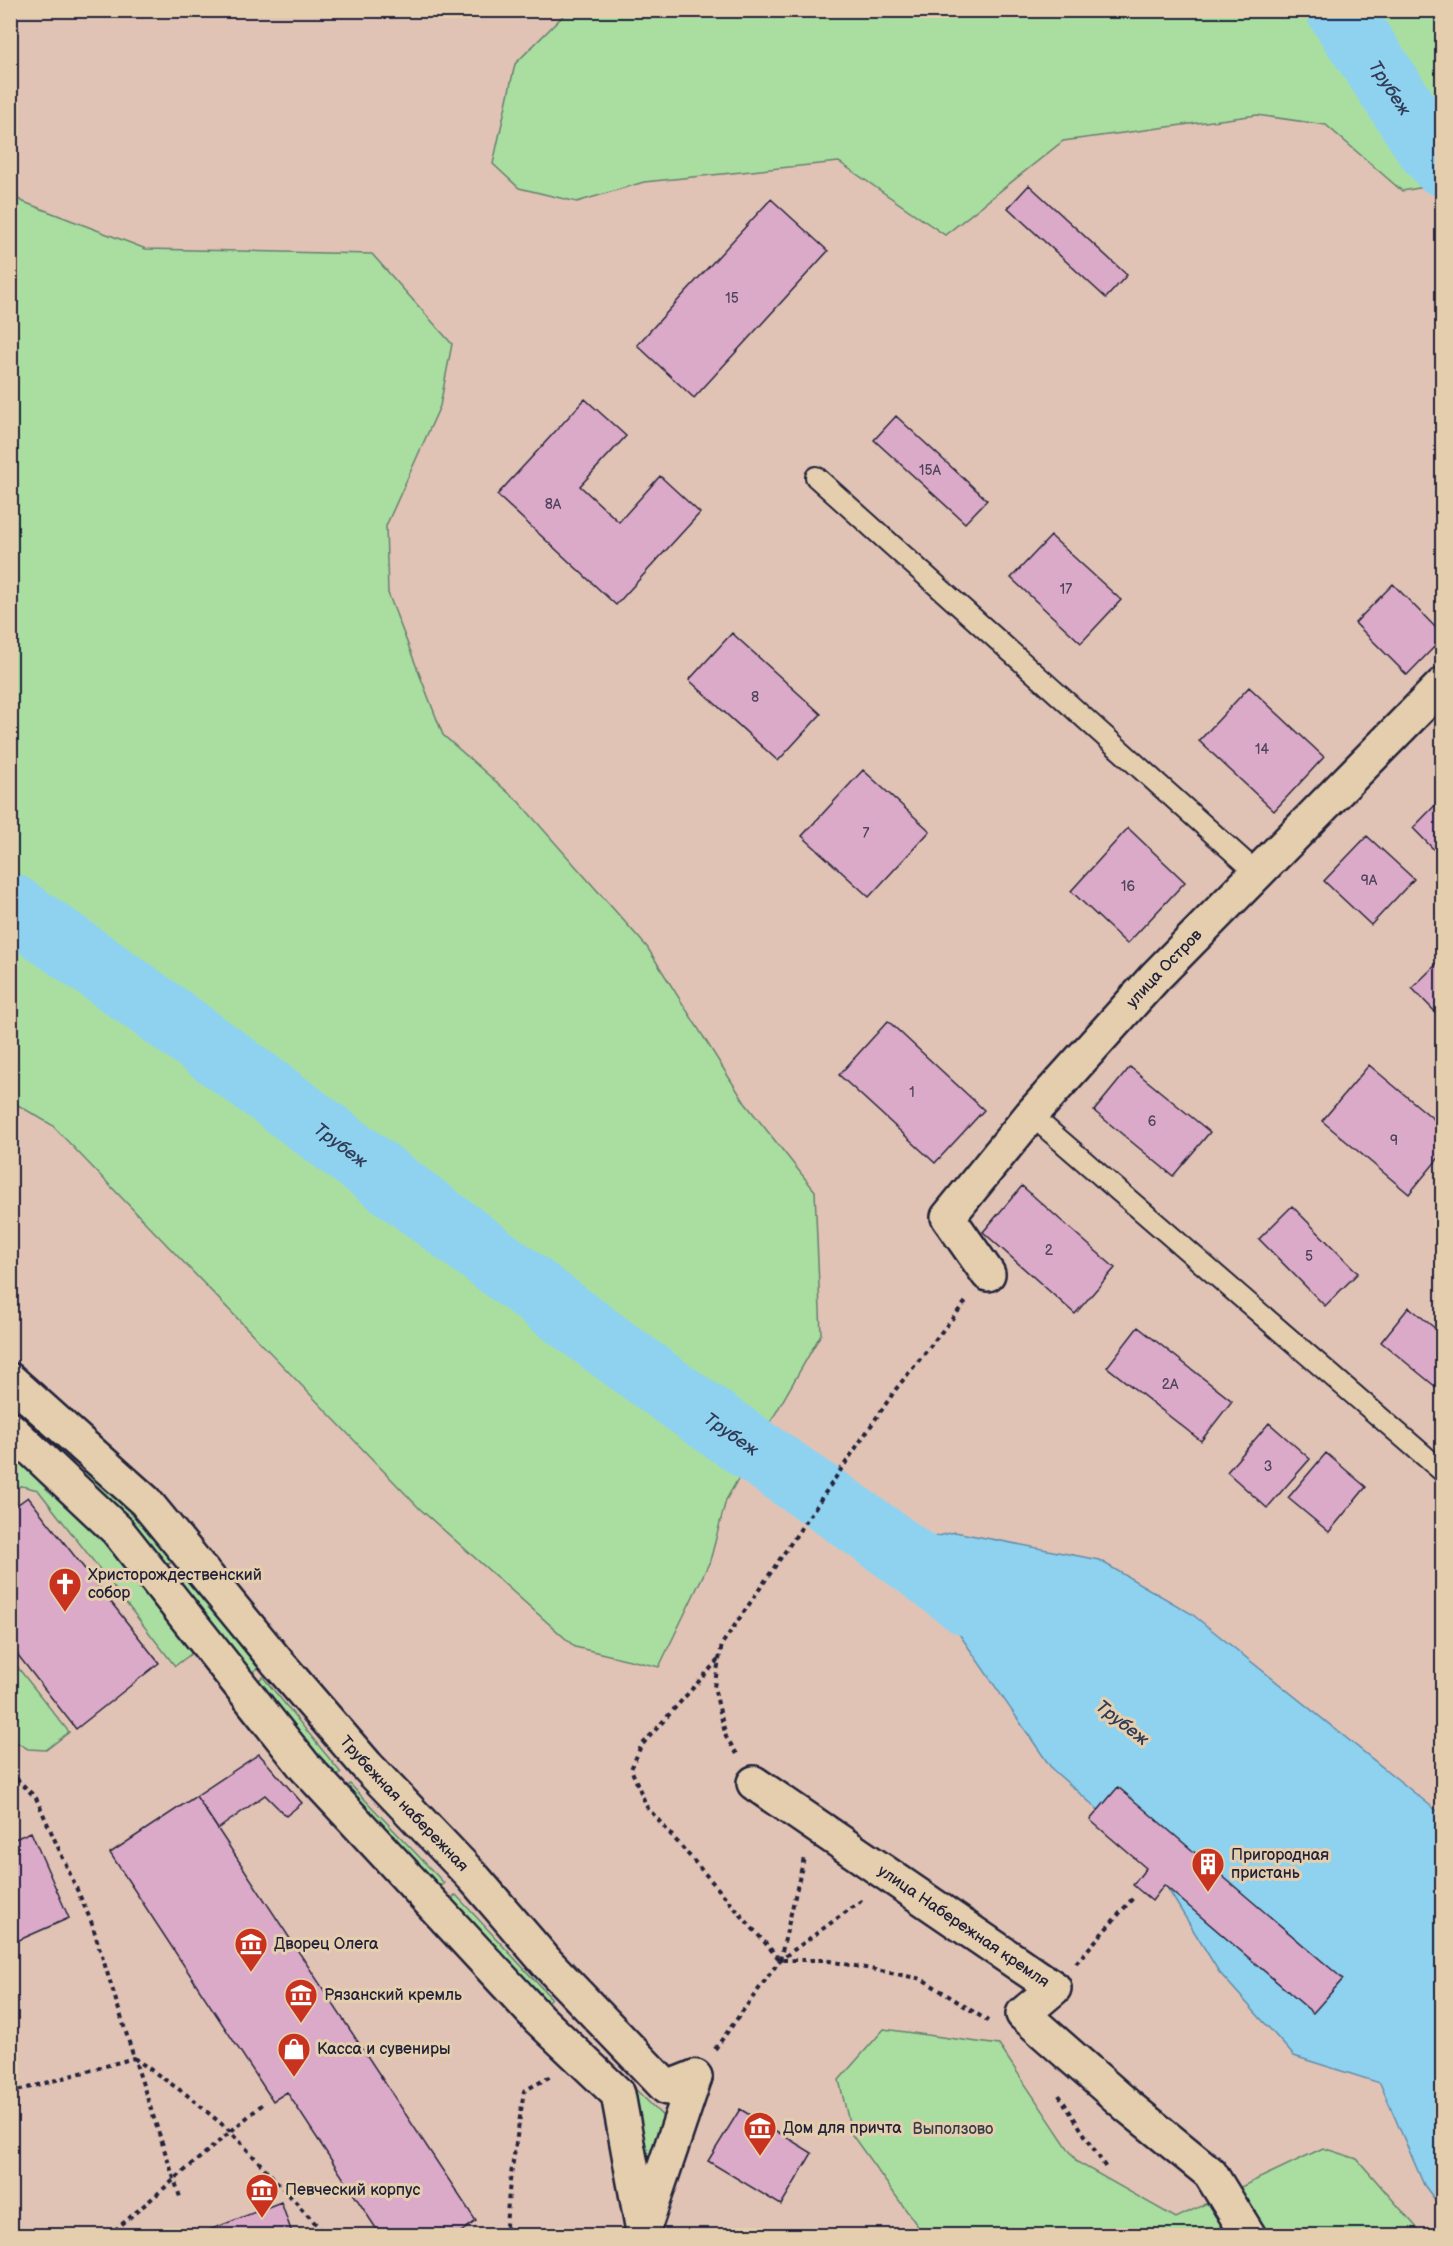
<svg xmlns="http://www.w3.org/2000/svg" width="1453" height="2246" font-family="'Balsamiq Sans',sans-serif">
	<rect width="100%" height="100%" fill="#e1c3b5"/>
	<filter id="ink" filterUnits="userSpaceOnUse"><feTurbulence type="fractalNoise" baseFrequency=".0167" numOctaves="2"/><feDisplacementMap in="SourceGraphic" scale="12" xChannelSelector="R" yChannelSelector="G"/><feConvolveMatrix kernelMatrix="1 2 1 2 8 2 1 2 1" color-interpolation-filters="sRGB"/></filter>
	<g filter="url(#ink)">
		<!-- green -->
		<path fill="#a9dea0" stroke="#66806e" stroke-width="1.5" d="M 569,10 L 1442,11 L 1442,184 L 1402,191 L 1326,125 L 1257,115 L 1063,141 L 945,235 L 839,162 L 644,182 L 577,202 L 519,188 L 493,164 L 515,64 Z
			M 11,192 L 21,201 L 146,249 L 372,254 L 452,344 L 440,406 L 386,526 L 388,593 L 443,735 L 519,802 L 647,947 L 745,1103 L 815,1191 L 821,1334 L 726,1500 L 710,1561 L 659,1667 L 575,1647 L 420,1509 L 52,1125 L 11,1101 Z
			M 10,1391 L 80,1454 L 66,1466 L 11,1418 Z
			M 11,1460 L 18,1461 L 60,1488 L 200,1647 L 175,1666 L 38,1490 L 22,1486 L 11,1488 Z
			M 91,1465 L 175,1560 L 162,1568 L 76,1479 Z
			M 184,1572 L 258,1668 L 245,1678 L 172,1582 Z
			M 11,1659 L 69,1732 L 46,1750 L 28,1749 L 11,1739 Z
			M 263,1677 L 341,1773 L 330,1784 L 249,1686 Z
			M 350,1784 L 444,1883 L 431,1894 L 339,1795 Z
			M 456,1895 L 551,1998 L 538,2010 L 442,1907 Z
			M 884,2029 L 999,2045 L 1077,2162 L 1176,2218 L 1323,2148 L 1357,2159 L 1418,2229 L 1427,2235 L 924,2235 L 852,2135 L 839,2080 Z
			M 630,2084 L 675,2128 L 646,2203 Z"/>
		<!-- water -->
		<path fill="#8ed2f0" stroke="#638ca8" stroke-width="1.5" d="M 955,1532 L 1099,1560 L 1192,1614 L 1442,1815 L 1442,2209 L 1424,2185 L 1380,2083 L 1294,2056 L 1219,1972 L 1144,1850 L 1052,1769 L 951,1622 L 893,1566 L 896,1546 Z"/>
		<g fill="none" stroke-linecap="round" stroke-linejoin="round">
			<!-- river -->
			<g stroke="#8ed2f0" stroke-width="66">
				<path id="s1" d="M 1339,10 L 1428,146 L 1442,163"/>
				<path id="s2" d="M 10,906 C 223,1052 426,1211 633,1364 C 743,1446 860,1518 968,1603"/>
			</g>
		</g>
		<!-- building -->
		<path fill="#dbaac8" stroke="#22223b" stroke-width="1.5" d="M 1029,185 L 1127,275 L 1106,298 L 1008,208 Z
			M 771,199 L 828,251 L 694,398 L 637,345 Z
			M 585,399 L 626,436 L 580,486 L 619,522 L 660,476 L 700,513 L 616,605 L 497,495 Z
			M 896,416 L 987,500 L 965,523 L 874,440 Z
			M 1051,536 L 1121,600 L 1081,643 L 1011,578 Z
			M 1393,584 L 1442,634 L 1442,639 L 1407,675 L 1355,623 Z
			M 732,633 L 821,714 L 778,761 L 689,680 Z
			M 1249,687 L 1324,757 L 1274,811 L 1199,741 Z
			M 863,770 L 930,831 L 869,897 L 802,836 Z
			M 1442,798 L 1442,858 L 1413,828 Z
			M 1128,828 L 1185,882 L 1127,944 L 1071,891 Z
			M 1367,836 L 1414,879 L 1371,925 L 1324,881 Z
			M 1442,959 L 1442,1019 L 1412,988 Z
			M 888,1021 L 984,1110 L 935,1163 L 839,1075 Z
			M 1369,1065 L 1442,1126 L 1442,1154 L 1409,1194 L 1322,1121 Z
			M 1130,1067 L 1210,1132 L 1173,1176 L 1094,1111 Z
			M 1022,1186 L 1115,1268 L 1075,1314 L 983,1232 Z
			M 1292,1206 L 1358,1273 L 1325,1306 L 1259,1239 Z
			M 1409,1307 L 1442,1334 L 1442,1392 L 1381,1342 Z
			M 1138,1327 L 1232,1401 L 1201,1441 L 1107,1367 Z
			M 1269,1423 L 1310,1459 L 1267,1508 L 1227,1472 Z
			M 1326,1453 L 1366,1487 L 1329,1532 L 1288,1498 Z
			M 28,1497 L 159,1663 L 76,1729 L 10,1645 L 10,1510 Z
			M 259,1754 L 302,1803 L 286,1816 L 265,1795 L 218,1829 L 196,1796 Z
			M 1118,1787 L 1343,1979 L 1313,2013 L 1164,1885 L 1152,1901 L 1133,1885 L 1146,1868 L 1090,1820 Z
			M 196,1796 L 476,2221 L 455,2236 L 381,2236 L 287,2092 L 273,2101 L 110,1853 Z
			M 31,1832 L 69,1918 L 10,1944 L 10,1841 Z
			M 740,2109 L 812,2153 L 781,2205 L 708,2161 Z
			M 281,2202 L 293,2236 L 194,2236 Z"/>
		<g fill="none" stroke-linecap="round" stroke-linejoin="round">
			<!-- lane casing -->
			<g stroke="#22223b" stroke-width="24">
				<path id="lane" d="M 816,477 L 1257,873
					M 1031,1115 L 1442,1471"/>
			</g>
			<!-- street casing -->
			<g stroke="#22223b" stroke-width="38">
				<g id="street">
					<path id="s3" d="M 988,1274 L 948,1217 L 1031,1115 L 1156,976 L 1442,685"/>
					<path id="s4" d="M 10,1380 L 145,1501 L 278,1663 L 367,1766 L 474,1878 L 548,1964 L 667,2088 L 695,2077"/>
					<path d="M 10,1429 L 117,1530 L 305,1767 L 539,2019 L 618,2094 L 643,2231"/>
					<path id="s5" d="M 754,1783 L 1054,1988 L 1023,2014 L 1130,2108 L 1210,2173 L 1249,2236"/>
					<path d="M 644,2228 L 695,2077"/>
				</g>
			</g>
			<!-- path -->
			<path stroke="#22223b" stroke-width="4" stroke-dasharray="4.5 4.5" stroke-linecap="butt" d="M 718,1660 L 641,1746 L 631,1769 L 647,1807 L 780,1960 L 824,1960 L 922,1979 L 988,2021
				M 737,1754 L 726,1737 L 714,1687 L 722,1644 L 896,1389 L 967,1300
				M 10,1772 L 36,1798 L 91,1921 L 134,2058 L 187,2095 L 230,2131 L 327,2236
				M 780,1960 L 804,1858
				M 1076,1963 L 1133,1898
				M 715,2049 L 780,1960 L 861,1901 L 864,1903
				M 10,2093 L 134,2058 L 181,2200
				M 1059,2095 L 1106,2168
				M 1284,2229 L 1294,2236
				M 108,2236 L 264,2103
				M 505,2236 L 510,2181 L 524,2091 L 551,2076"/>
			<!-- lane -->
			<use href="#lane" stroke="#e4cead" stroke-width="20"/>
			<!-- street -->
			<use href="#street" stroke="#e4cead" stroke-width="33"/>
		</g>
	</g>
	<!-- icons -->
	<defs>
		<g id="church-pin" transform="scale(1.725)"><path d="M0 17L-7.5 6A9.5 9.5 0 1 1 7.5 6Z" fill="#c8321e" stroke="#e4cead"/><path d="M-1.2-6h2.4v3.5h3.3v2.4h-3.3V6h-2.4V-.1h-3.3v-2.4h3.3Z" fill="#fff"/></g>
		<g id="building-pin" transform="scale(1.725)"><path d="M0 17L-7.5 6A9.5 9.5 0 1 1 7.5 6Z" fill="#c8321e" stroke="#e4cead"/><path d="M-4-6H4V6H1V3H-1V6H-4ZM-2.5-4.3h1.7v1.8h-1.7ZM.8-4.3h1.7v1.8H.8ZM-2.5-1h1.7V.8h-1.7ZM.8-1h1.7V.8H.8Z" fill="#fff"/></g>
		<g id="museum-pin" transform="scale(1.725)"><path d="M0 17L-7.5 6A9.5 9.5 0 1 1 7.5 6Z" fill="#c8321e" stroke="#e4cead"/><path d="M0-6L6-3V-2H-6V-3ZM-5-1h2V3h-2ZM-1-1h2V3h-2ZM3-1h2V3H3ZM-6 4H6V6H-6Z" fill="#fff"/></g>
		<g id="shop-pin" transform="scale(1.725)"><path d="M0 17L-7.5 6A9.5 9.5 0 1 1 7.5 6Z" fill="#c8321e" stroke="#e4cead"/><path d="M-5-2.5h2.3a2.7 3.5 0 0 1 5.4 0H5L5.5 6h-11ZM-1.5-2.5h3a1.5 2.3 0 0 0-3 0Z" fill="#fff"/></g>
	</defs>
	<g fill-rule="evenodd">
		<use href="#church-pin" x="65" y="1584"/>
		<use href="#building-pin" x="1208" y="1864"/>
		<use href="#museum-pin" x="251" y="1944"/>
		<use href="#museum-pin" x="301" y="1995"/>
		<use href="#shop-pin" x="294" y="2049"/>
		<use href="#museum-pin" x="760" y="2128"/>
		<use href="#museum-pin" x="262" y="2190"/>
	</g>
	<g text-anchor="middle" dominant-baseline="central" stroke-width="6" stroke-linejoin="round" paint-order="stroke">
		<!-- number labels -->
		<g font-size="14" fill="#50445e">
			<text x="732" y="298">15</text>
			<text x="930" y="470">15А</text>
			<text x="553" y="504">8А</text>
			<text x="1066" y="589">17</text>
			<text x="755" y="697">8</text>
			<text x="1262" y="749">14</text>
			<text x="866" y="833">7</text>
			<text x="1369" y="880">9А</text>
			<text x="1128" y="886">16</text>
			<text x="912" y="1092">1</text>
			<text x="1152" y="1121">6</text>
			<text x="1394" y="1140">9</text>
			<text x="1049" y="1250">2</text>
			<text x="1309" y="1256">5</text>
			<text x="1170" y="1384">2А</text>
			<text x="1268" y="1466">3</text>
		</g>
		<!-- street labels -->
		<g font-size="16" fill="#22223b" stroke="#e4cead">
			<text stroke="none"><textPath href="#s3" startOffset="399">улица Остров</textPath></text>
			<text stroke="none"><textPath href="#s4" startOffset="580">Трубежная набережная</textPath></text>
			<text stroke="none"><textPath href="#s5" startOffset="254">улица Набережная кремля</textPath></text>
		</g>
		<!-- poi labels -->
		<g font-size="16" fill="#22223b" stroke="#e4cead" text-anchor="start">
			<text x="88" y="1575">Христорождественский<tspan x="88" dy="18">собор</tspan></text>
			<text x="1231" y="1855">Пригородная<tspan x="1231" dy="18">пристань</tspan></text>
			<text x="274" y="1944">Дворец Олега</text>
			<text x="324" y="1995">Рязанский кремль</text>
			<text x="317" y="2049">Касса и сувениры</text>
			<text x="783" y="2128">Дом для причта</text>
			<text x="285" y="2190">Певческий корпус</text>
		</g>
		<!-- park labels -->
		<g font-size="16" fill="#363e4a" stroke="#e4cead">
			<text x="953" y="2129">Выползово</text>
		</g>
		<!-- water labels -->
		<g font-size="18" font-style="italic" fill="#323c56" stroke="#e4cead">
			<text stroke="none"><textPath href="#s1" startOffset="93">Трубеж</textPath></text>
			<text stroke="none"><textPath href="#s2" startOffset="408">Трубеж</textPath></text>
			<text stroke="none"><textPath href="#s2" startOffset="894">Трубеж</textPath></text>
			<text transform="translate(1122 1723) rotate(38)">Трубеж</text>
		</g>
	</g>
	<!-- margin -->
	<rect width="1453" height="2246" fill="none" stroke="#e4cead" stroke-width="36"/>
	<rect x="18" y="18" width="1417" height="2210" fill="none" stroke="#22223b" stroke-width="2" filter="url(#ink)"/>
</svg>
